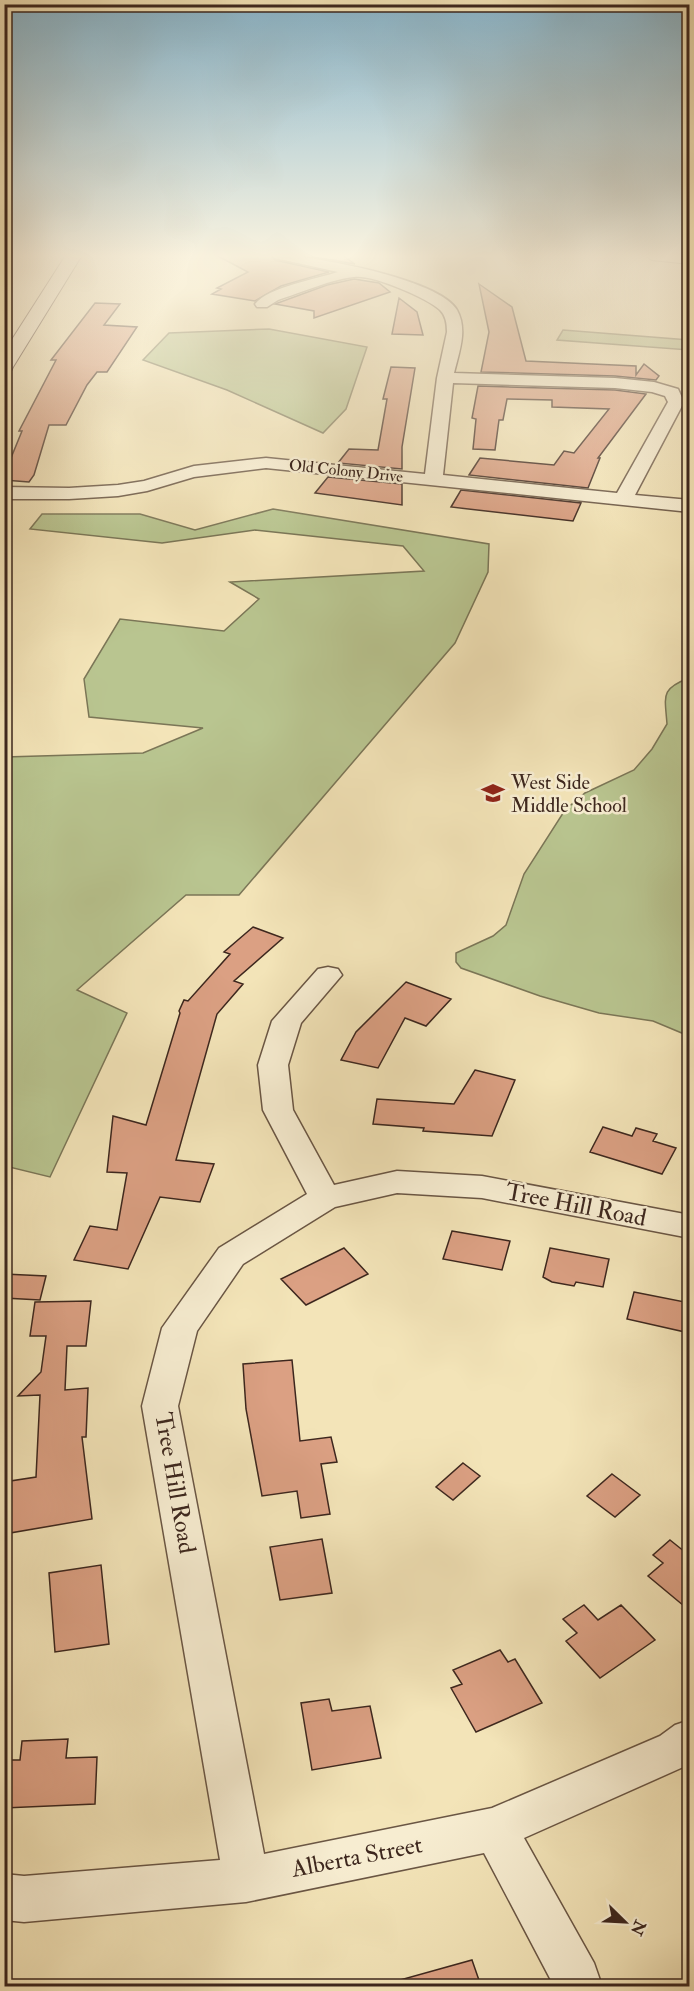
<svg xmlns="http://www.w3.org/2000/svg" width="694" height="1991" font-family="'IM FELL Double Pica',serif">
	<rect width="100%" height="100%" fill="#f3e4b8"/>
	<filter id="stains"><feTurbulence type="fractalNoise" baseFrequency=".00333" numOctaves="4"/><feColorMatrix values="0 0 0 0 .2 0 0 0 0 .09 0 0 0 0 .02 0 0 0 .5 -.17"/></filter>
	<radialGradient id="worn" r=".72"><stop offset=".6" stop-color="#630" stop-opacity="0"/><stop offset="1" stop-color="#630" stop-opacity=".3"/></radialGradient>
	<!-- green -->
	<path fill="#b9c590" stroke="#7b7657" stroke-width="1.5" d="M 269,329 L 367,347 L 346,409 L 323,433 L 227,390 L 143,360 L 169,333 Z
		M 563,330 L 689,340 L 689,350 L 557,340 Z
		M 273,509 L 489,544 L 488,572 L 455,643 L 239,895 L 186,895 L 77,990 L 127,1013 L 50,1177 L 5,1166 L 5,757 L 143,753 L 203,728 L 89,717 L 84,679 L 120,619 L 224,631 L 259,599 L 230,582 L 424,571 L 403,546 L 255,530 L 162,543 L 30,529 L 42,514 L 140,514 L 195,530 Z
		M 689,678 L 689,1036 L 653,1021 L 599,1013 L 540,996 L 461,968 L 456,962 L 456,953 L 493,936 L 506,925 L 524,874 L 565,810 L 585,793 L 634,770 L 652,749 L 667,724 C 665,696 660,689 689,678 Z"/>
	<!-- building -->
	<path fill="#dba083" stroke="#3d271e" stroke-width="1.5" d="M 216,255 L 271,255 L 275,260 L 329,272 L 281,286 L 255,301 L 212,294 L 221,289 L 217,288 L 248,272 Z
		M 300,255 L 342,255 L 355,264 L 314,257 Z
		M 354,279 L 379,283 L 390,292 L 314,318 L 314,311 L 275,304 L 327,285 Z
		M 479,284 L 512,307 L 526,361 L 636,366 L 636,375 L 644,364 L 659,376 L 656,380 L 615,376 L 481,372 L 489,332 Z
		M 399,298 L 417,312 L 423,335 L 392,334 Z
		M 95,303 L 120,304 L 104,325 L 137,327 L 107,372 L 97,372 L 87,385 L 66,425 L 49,425 L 34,475 L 29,482 L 4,480 L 4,475 L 22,431 L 19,431 L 56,360 L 51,360 Z
		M 391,367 L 415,368 L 402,447 L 402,469 L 338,463 L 349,449 L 378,450 L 387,399 L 383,399 Z
		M 478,386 L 615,390 L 646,394 L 598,458 L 600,458 L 588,488 L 469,475 L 480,458 L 554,465 L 564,451 L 574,453 L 609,409 L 552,407 L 552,400 L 507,399 L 503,420 L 499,420 L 495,450 L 473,449 L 476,419 L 472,418 Z
		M 328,477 L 402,484 L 402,505 L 315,493 Z
		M 461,490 L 581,503 L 573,521 L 451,507 Z
		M 253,927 L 283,938 L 234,981 L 243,984 L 217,1014 L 176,1160 L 214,1164 L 200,1202 L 160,1197 L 128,1269 L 74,1260 L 90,1226 L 117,1230 L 127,1173 L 107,1172 L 113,1116 L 146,1125 L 180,1013 L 179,1011 L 184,1000 L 188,1001 L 230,954 L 224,952 Z
		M 406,982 L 451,999 L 426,1026 L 405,1018 L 378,1068 L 341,1060 L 356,1032 Z
		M 475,1070 L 515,1080 L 492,1136 L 423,1131 L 424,1128 L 373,1124 L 377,1099 L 454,1104 Z
		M 603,1127 L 632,1136 L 636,1128 L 657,1134 L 653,1141 L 676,1148 L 662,1174 L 590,1152 Z
		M 452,1231 L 510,1241 L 502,1270 L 443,1259 Z
		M 344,1248 L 368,1274 L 306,1305 L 281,1279 Z
		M 550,1248 L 609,1259 L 603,1287 L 576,1282 L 574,1286 L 552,1282 L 543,1277 Z
		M 4,1274 L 46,1276 L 40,1300 L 4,1298 Z
		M 634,1292 L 690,1303 L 685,1332 L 627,1319 Z
		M 91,1301 L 86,1346 L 67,1346 L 65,1390 L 88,1388 L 86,1437 L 82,1437 L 92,1519 L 4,1534 L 4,1482 L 36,1477 L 40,1395 L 18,1396 L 41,1372 L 46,1336 L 30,1336 L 35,1302 Z
		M 292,1360 L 300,1441 L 331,1437 L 337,1462 L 321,1464 L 330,1514 L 301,1518 L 297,1491 L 262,1496 L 246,1409 L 243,1364 Z
		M 463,1463 L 480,1476 L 453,1500 L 436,1487 Z
		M 612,1474 L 640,1495 L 615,1517 L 587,1496 Z
		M 322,1539 L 332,1593 L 280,1600 L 270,1547 Z
		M 670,1540 L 690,1556 L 690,1611 L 648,1576 L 663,1563 L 653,1555 Z
		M 101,1565 L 109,1644 L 55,1652 L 49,1573 Z
		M 584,1605 L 598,1620 L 621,1605 L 655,1640 L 600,1678 L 566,1641 L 577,1633 L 563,1619 Z
		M 500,1650 L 508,1662 L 515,1659 L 542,1703 L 476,1732 L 451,1688 L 462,1684 L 453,1670 Z
		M 329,1699 L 332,1711 L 370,1706 L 381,1758 L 312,1770 L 301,1703 Z
		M 68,1739 L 66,1758 L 97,1757 L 95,1804 L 4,1808 L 4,1760 L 20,1760 L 22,1741 Z
		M 472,1960 L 481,1986 L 401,1986 L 400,1980 Z"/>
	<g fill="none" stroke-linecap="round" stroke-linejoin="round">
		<!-- street casing -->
		<g stroke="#6a5644" stroke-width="3">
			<path id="street" d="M 273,255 C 307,254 440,279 457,310 C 468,330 459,352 454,373 L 615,378 L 654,382 L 678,389 L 684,402 L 635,495 L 690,500 L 690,512 L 266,468 L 194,477 L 147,491 L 118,496 L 69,499 L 4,499 L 4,487 L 69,488 L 118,485 L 144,481 L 194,466 L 266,458 L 425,474 L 437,378 L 447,332 C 447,324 446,316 440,310 C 427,298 372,274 354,277 C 332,279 300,293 278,300 L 267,307 L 257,307 L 255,304 C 268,287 317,279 338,272 L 275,258 ZM 453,383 L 615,388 L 652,392 L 665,396 L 668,402 L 617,493 L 443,475 Z
				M 328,967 L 338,969 L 342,975 L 301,1023 L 288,1065 L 293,1110 L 334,1185 L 397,1171 L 482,1176 L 690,1215 L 690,1238 L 482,1198 L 397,1193 L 335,1207 L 243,1264 L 197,1331 L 178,1406 L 264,1854 L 492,1808 L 660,1736 L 675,1725 L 690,1720 L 690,1764 L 524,1838 L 594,1963 L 602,1986 L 554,1986 L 484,1853 L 246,1902 L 24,1922 L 4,1920 L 4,1874 L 24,1876 L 220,1860 L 142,1406 L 162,1328 L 219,1248 L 307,1194 L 263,1110 L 258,1065 L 272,1021 L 318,969 Z"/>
		</g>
		<!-- secondary casing -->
		<g stroke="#3d271e" stroke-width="2">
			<path id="secondary" d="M 66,255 L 82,255 L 13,367 L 11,371 L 4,372 L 4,352 Z
				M 644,255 L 690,255 L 690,264 L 652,260 Z"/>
		</g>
		<!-- street -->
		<use href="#street" fill="#f7edd1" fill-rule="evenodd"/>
		<!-- secondary -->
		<use href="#secondary" fill="#f7edd1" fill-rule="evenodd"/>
	</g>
	<!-- sky -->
	<linearGradient id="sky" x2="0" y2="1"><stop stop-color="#89b8d0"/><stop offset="0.48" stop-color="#faf3df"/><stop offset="1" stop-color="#faf3df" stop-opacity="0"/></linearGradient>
	<rect width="694" height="534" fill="url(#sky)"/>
	<!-- icons -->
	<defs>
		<g id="school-bare" transform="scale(1.8)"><path d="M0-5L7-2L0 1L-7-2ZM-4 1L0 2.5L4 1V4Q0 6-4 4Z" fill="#8f2418" stroke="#f7edd1" stroke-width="2.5" paint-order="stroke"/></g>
	</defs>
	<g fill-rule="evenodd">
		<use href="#school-bare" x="493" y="793"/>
	</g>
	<g text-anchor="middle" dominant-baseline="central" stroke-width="5" stroke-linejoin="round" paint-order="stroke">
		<!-- far-street labels -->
		<g font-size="16" fill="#3d271e" stroke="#f7edd1">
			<text transform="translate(346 471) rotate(6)">Old Colony Drive</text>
		</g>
		<!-- poi labels -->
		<g font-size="20" fill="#3d271e" stroke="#f7edd1" text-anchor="start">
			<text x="511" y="782">West Side<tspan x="511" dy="23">Middle School</tspan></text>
		</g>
		<!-- near-street labels -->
		<g font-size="24" fill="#3d271e" stroke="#f7edd1">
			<text transform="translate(576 1205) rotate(11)">Tree Hill Road</text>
			<text transform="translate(175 1483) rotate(80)">Tree Hill Road</text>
			<text transform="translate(357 1857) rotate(-11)">Alberta Street</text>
		</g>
	</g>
	<!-- margin -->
	<rect width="694" height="1991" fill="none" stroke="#f3e4b8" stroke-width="24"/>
	<rect x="6" y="6" width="682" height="1979" fill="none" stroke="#3d271e" stroke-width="3"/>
	<rect x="12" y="12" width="670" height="1967" fill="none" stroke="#3d271e" stroke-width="1.5"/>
	<!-- north arrow -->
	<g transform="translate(625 1922) rotate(114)" stroke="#f7edd1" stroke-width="4.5" paint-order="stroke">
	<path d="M0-4.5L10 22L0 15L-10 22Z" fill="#3d271e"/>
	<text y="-9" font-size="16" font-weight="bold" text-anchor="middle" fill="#3d271e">N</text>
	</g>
	<rect width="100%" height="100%" filter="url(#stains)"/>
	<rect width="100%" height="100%" fill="url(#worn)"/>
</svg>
